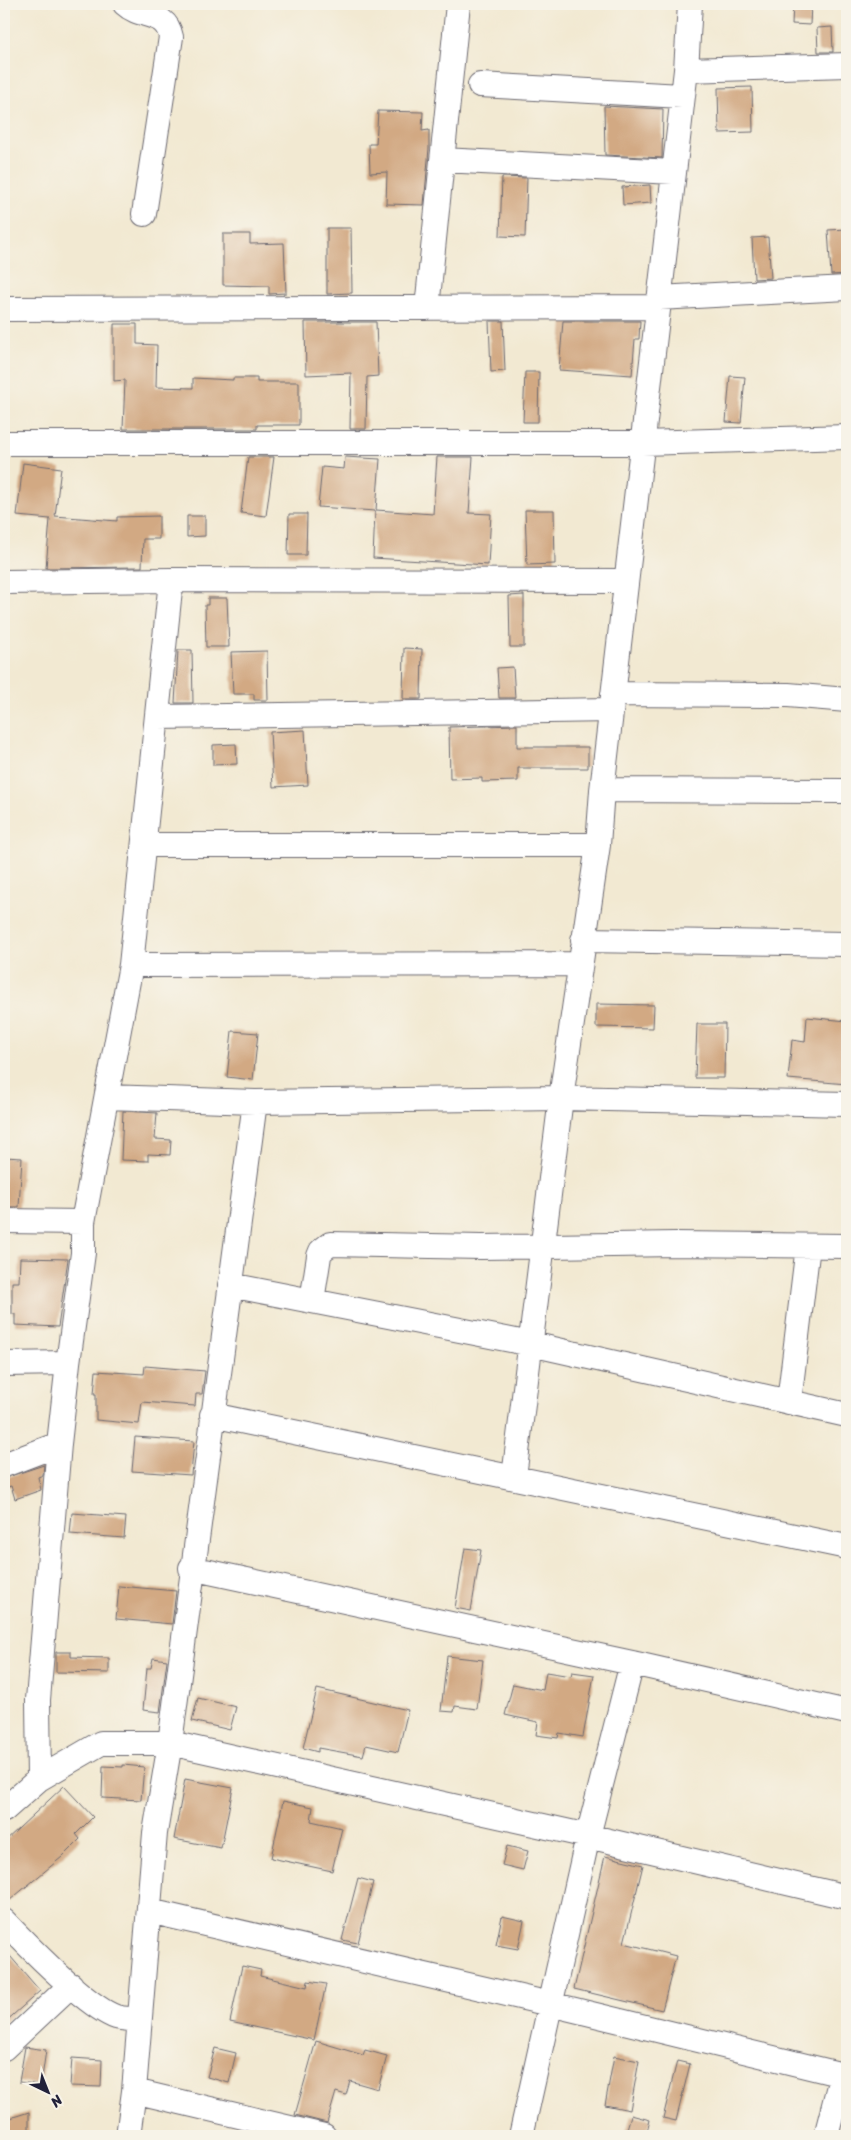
<svg xmlns="http://www.w3.org/2000/svg" width="851" height="2140" font-family="Sriracha,sans-serif">
	<rect width="100%" height="100%" fill="#f7f3e8"/>
	<filter id="ink" filterUnits="userSpaceOnUse"><feTurbulence type="fractalNoise" baseFrequency=".02" numOctaves="2"/><feDisplacementMap in="SourceGraphic" scale="10" xChannelSelector="R" yChannelSelector="G"/><feConvolveMatrix kernelMatrix="1 2 1 2 8 2 1 2 1" color-interpolation-filters="sRGB"/></filter>
	<filter id="wash" filterUnits="userSpaceOnUse"><feTurbulence type="fractalNoise" baseFrequency=".0096" numOctaves="4" result="noise"/><feDisplacementMap in="SourceGraphic" scale="20" xChannelSelector="R" yChannelSelector="G"/><feGaussianBlur stdDeviation="1.12" result="paint"/><feColorMatrix in="noise" values="0 0 0 0 0 0 0 0 0 0 0 0 0 0 0 0 0 1.4 0 .05"/><feComposite in="paint" operator="in"/></filter>
	<g filter="url(#wash)">
		<rect width="100%" height="100%" fill="#f2e9d2"/>
		<g id="blocks">
			<!-- building -->
			<path fill="#d2a983" d="M 793,4 L 811,4 L 810,25 L 792,24 Z
				M 832,27 L 833,52 L 818,52 L 817,28 Z
				M 752,87 L 753,132 L 719,133 L 718,88 Z
				M 604,106 L 663,109 L 662,158 L 605,155 Z
				M 378,111 L 423,112 L 422,131 L 429,130 L 429,148 L 424,205 L 386,204 L 387,172 L 370,173 L 369,144 L 376,144 Z
				M 502,177 L 527,178 L 525,237 L 500,236 Z
				M 650,185 L 651,203 L 623,205 L 622,187 Z
				M 327,228 L 351,228 L 352,293 L 327,294 Z
				M 847,229 L 847,274 L 831,275 L 828,230 Z
				M 223,234 L 250,234 L 250,244 L 284,243 L 286,293 L 269,294 L 269,286 L 223,285 Z
				M 768,237 L 771,278 L 754,279 L 752,238 Z
				M 489,321 L 503,321 L 505,371 L 491,372 Z
				M 563,321 L 640,321 L 639,339 L 635,339 L 632,375 L 559,370 Z
				M 305,322 L 376,322 L 378,376 L 367,377 L 366,429 L 350,429 L 351,373 L 306,375 Z
				M 114,324 L 137,324 L 137,344 L 157,345 L 156,387 L 193,388 L 193,378 L 233,380 L 233,378 L 257,378 L 257,382 L 299,382 L 299,425 L 257,425 L 257,429 L 123,429 L 125,380 L 114,381 Z
				M 525,372 L 539,372 L 538,422 L 523,422 Z
				M 730,376 L 745,377 L 741,423 L 726,422 Z
				M 248,457 L 274,457 L 266,516 L 241,513 Z
				M 345,457 L 380,459 L 376,510 L 433,514 L 437,457 L 473,457 L 469,513 L 491,514 L 488,565 L 373,558 L 375,511 L 318,507 L 322,467 L 344,469 Z
				M 23,463 L 61,468 L 55,516 L 117,521 L 117,517 L 159,516 L 159,539 L 143,539 L 142,567 L 46,568 L 50,519 L 17,516 Z
				M 525,510 L 554,510 L 555,564 L 527,565 Z
				M 289,514 L 307,514 L 306,555 L 288,555 Z
				M 187,516 L 205,516 L 205,536 L 187,537 Z
				M 524,595 L 524,647 L 510,647 L 509,596 Z
				M 208,598 L 227,598 L 229,647 L 206,647 L 205,605 L 208,605 Z
				M 404,648 L 422,649 L 421,699 L 403,699 Z
				M 178,650 L 192,650 L 193,703 L 175,703 Z
				M 267,651 L 268,700 L 254,700 L 254,694 L 233,694 L 231,652 Z
				M 513,667 L 515,698 L 499,698 L 497,668 Z
				M 517,725 L 517,747 L 588,747 L 588,768 L 518,768 L 518,781 L 482,782 L 482,778 L 450,779 L 449,727 Z
				M 305,730 L 308,785 L 273,787 L 270,732 Z
				M 236,744 L 237,764 L 213,765 L 213,745 Z
				M 596,1004 L 654,1005 L 653,1028 L 596,1027 Z
				M 807,1017 L 847,1021 L 847,1084 L 788,1079 L 792,1040 L 805,1042 Z
				M 697,1024 L 725,1024 L 724,1078 L 695,1078 Z
				M 232,1031 L 258,1033 L 253,1080 L 227,1077 Z
				M 123,1111 L 157,1113 L 155,1139 L 171,1140 L 170,1155 L 148,1154 L 148,1161 L 121,1160 Z
				M 4,1157 L 22,1158 L 19,1207 L 4,1207 Z
				M 20,1258 L 68,1259 L 58,1327 L 15,1325 L 15,1314 L 12,1314 L 12,1282 L 19,1282 Z
				M 145,1366 L 205,1371 L 202,1394 L 196,1394 L 195,1406 L 142,1402 L 139,1424 L 96,1420 L 96,1394 L 94,1394 L 96,1371 L 144,1374 Z
				M 135,1437 L 194,1441 L 191,1475 L 132,1471 Z
				M 44,1465 L 43,1475 L 38,1477 L 41,1490 L 15,1499 L 11,1486 L 4,1488 L 4,1478 Z
				M 72,1513 L 126,1517 L 124,1538 L 70,1534 Z
				M 465,1548 L 481,1550 L 471,1611 L 455,1608 Z
				M 119,1586 L 176,1591 L 172,1624 L 116,1619 Z
				M 56,1652 L 71,1652 L 71,1657 L 109,1658 L 109,1673 L 56,1672 Z
				M 447,1656 L 483,1660 L 477,1709 L 455,1706 L 454,1712 L 441,1711 Z
				M 153,1658 L 167,1660 L 160,1712 L 143,1710 L 147,1668 L 151,1668 Z
				M 546,1672 L 571,1676 L 572,1672 L 594,1675 L 583,1737 L 559,1733 L 558,1738 L 536,1735 L 538,1722 L 505,1715 L 513,1684 L 543,1690 Z
				M 317,1689 L 408,1710 L 398,1752 L 366,1745 L 363,1756 L 318,1748 L 318,1752 L 303,1748 Z
				M 198,1698 L 236,1707 L 230,1730 L 192,1721 Z
				M 123,1765 L 144,1767 L 141,1800 L 102,1798 L 103,1766 L 123,1767 Z
				M 185,1779 L 233,1788 L 221,1848 L 174,1839 Z
				M 64,1786 L 93,1817 L 76,1834 L 80,1839 L 62,1857 L 4,1905 L 4,1842 Z
				M 283,1801 L 313,1807 L 311,1821 L 342,1828 L 332,1871 L 271,1858 Z
				M 507,1846 L 528,1851 L 523,1870 L 502,1865 Z
				M 605,1856 L 643,1865 L 624,1943 L 676,1956 L 662,2010 L 574,1989 Z
				M 358,1878 L 373,1882 L 358,1943 L 342,1940 Z
				M 502,1916 L 524,1921 L 518,1949 L 496,1945 Z
				M 4,1949 L 40,1991 L 4,2023 Z
				M 242,1966 L 261,1970 L 260,1976 L 307,1987 L 308,1981 L 326,1984 L 314,2040 L 230,2022 Z
				M 316,2041 L 363,2055 L 365,2050 L 387,2056 L 378,2089 L 350,2081 L 346,2095 L 336,2092 L 327,2123 L 295,2115 Z
				M 25,2047 L 46,2050 L 41,2085 L 19,2082 Z
				M 215,2048 L 236,2053 L 229,2083 L 207,2077 Z
				M 614,2056 L 639,2061 L 630,2110 L 605,2105 Z
				M 72,2058 L 102,2060 L 101,2087 L 70,2086 Z
				M 677,2061 L 690,2064 L 676,2121 L 663,2118 Z
				M 29,2112 L 29,2136 L 4,2136 L 4,2120 Z
				M 631,2115 L 650,2120 L 646,2136 L 625,2136 Z"/>
		</g>
	</g>
	<g filter="url(#ink)">
		<use href="#blocks" fill-opacity="0" stroke="#6b6870" stroke-width="1"/>
		<g fill="none" stroke-linecap="round" stroke-linejoin="round">
			<!-- minor casing -->
			<g stroke="#6b6870" stroke-width="26">
				<path id="minor" d="M 125,4 C 141,19 166,10 171,37 L 144,214
					M 686,70 L 847,65
					M 480,85 L 682,96
					M 442,160 L 673,172
					M 659,298 L 847,288
					M 427,308 L 458,4
					M 4,309 L 658,307
					M 4,443 L 642,443 L 847,437
					M 4,582 L 171,580 L 626,581
					M 613,694 L 788,695 L 847,700
					M 157,717 L 611,710
					M 602,790 L 847,791
					M 144,845 L 598,845
					M 583,940 L 847,944
					M 131,965 L 580,964
					M 107,1097 L 255,1102
					M 4,1221 L 83,1222
					M 230,1285 L 531,1344 L 847,1415
					M 312,1301 L 319,1256 L 321,1251 L 330,1244 L 481,1247 L 675,1244 L 847,1246
					M 4,1364 L 68,1363
					M 789,1402 L 808,1246
					M 212,1415 L 847,1547
					M 4,1465 L 59,1444
					M 514,1477 L 561,1098 L 598,845 L 602,790 L 686,70 L 690,4
					M 191,1568 L 632,1663 L 847,1712
					M 39,1779 L 38,1700 L 59,1444 L 68,1363 L 83,1253 L 83,1222 L 131,965 L 171,580
					M 4,1810 L 39,1779 L 101,1743 L 170,1743 L 588,1836 L 847,1897
					M 149,1911 L 550,2004 L 847,2076
					M 4,1921 C 27,1945 87,2007 116,2017 C 123,2019 132,2019 139,2020
					M 4,2048 L 71,1985
					M 134,2091 L 324,2136
					M 128,2136 L 134,2091 L 155,1833 L 170,1743 L 255,1102 L 561,1098 L 847,1104
					M 521,2136 L 588,1836 L 632,1663
					M 826,2136 L 842,2074"/>
			</g>
			<!-- minor -->
			<use href="#minor" stroke="#fff" stroke-width="24"/>
		</g>
	</g>
	<!-- margin -->
	<rect width="851" height="2140" fill="none" stroke="#f7f3e8" stroke-width="20"/>
	<!-- north arrow -->
	<g transform="translate(48 2092) rotate(137)" stroke="#f7f3e8" stroke-width="4" paint-order="stroke">
	<path d="M0-4L9 19L0 12L-9 19Z" fill="#22223b"/>
	<text y="-8" font-size="14" font-weight="bold" text-anchor="middle" fill="#22223b">N</text>
	</g>
</svg>
